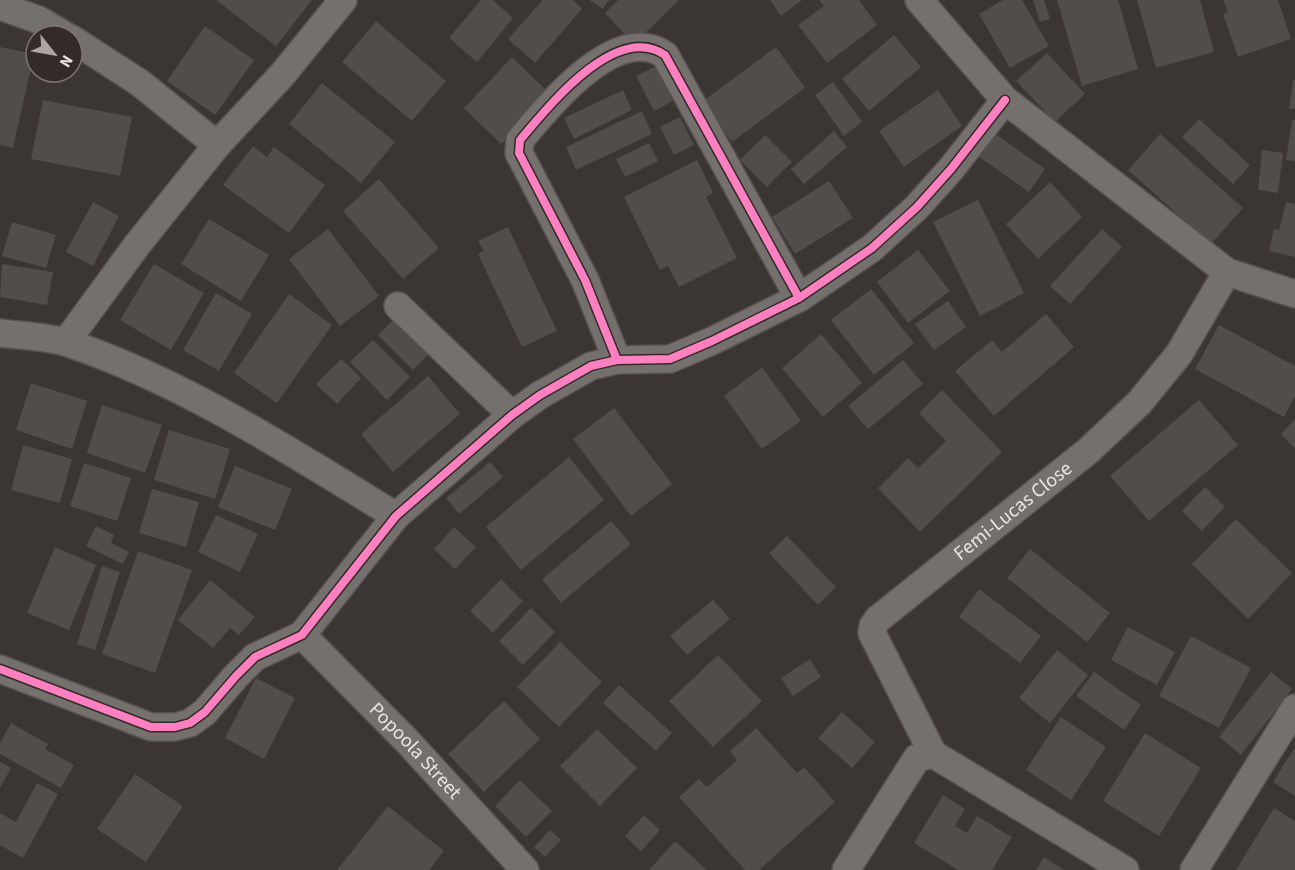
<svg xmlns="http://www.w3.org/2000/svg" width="1295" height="870" font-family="'Source Sans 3',sans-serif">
	<rect width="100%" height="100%" fill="#3b3534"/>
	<!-- building -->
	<path fill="#514d4b" d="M 216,0 L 312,0 L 276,46 Z
		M 481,0 L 493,0 L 513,18 L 477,62 L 449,38 Z
		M 543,0 L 573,0 L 582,9 L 535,63 L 508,39 Z
		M 589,0 L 609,0 L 603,9 Z
		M 618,0 L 679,0 L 634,44 L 605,13 Z
		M 770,0 L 802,0 L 781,16 Z
		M 819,0 L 859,0 L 877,25 L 827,63 L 798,25 L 824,6 Z
		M 1003,0 L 1022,0 L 1049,46 L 1010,68 L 979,14 Z
		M 1033,0 L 1044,0 L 1050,19 L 1040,22 Z
		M 1057,0 L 1118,0 L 1138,69 L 1082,86 Z
		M 1137,0 L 1200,0 L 1214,52 L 1156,68 Z
		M 1223,0 L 1278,0 L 1291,39 L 1238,57 L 1223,14 L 1228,12 Z
		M 376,21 L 446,81 L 412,121 L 342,62 Z
		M 205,26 L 254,60 L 215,115 L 167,81 Z
		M 894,35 L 921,67 L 869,111 L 842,79 Z
		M 0,47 L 34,54 L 13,148 L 0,145 Z
		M 776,47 L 805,88 L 732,142 L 703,101 Z
		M 1047,53 L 1085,94 L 1055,122 L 1016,81 Z
		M 512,57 L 550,94 L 501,144 L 464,108 Z
		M 656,66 L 673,101 L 654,111 L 636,76 Z
		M 1293,80 L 1295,80 L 1295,109 L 1289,109 Z
		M 833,82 L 862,122 L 844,136 L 815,95 Z
		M 322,83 L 395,142 L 361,183 L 289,124 Z
		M 623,90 L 632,110 L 574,139 L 564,118 Z
		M 938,90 L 962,126 L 904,167 L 879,131 Z
		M 43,100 L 132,117 L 120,176 L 31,159 Z
		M 642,111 L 652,134 L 576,170 L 566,147 Z
		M 680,117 L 694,145 L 674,155 L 660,127 Z
		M 1199,119 L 1250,165 L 1233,184 L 1182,137 Z
		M 1292,120 L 1295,120 L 1295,161 L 1286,160 Z
		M 834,131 L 847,147 L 804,184 L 791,169 Z
		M 991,131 L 1045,169 L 1029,192 L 975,154 Z
		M 1160,134 L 1243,208 L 1211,244 L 1128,170 Z
		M 765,135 L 792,162 L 767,187 L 740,160 Z
		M 649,143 L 658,161 L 625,177 L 616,159 Z
		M 253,146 L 267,157 L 274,147 L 325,185 L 289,233 L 223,185 Z
		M 1262,150 L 1283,153 L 1278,193 L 1258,190 Z
		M 697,160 L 713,193 L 706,197 L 737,258 L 679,287 L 668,266 L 660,270 L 624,197 Z
		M 379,179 L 439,248 L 403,279 L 343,211 Z
		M 829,181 L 853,218 L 795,254 L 772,217 Z
		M 1050,182 L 1082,217 L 1038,259 L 1006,224 Z
		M 978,200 L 1024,293 L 980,316 L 933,222 Z
		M 93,202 L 119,216 L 93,266 L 66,252 Z
		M 1286,202 L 1295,204 L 1295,257 L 1269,251 L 1274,229 L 1279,230 Z
		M 209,219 L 269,255 L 241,301 L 181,264 Z
		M 12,222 L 56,235 L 46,268 L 2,256 Z
		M 508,227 L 557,331 L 522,347 L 478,254 L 484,251 L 478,241 Z
		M 328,229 L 379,296 L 340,326 L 289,259 Z
		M 1102,229 L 1122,247 L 1070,304 L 1050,286 Z
		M 918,250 L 950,291 L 908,323 L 877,282 Z
		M 2,264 L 53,272 L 47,305 L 0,297 Z
		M 154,264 L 204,293 L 171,350 L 120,320 Z
		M 871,289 L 914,343 L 874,375 L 831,320 Z
		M 216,293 L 252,314 L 219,371 L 183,350 Z
		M 289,294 L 332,325 L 277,403 L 234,373 Z
		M 948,301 L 966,327 L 934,350 L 915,324 Z
		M 1046,314 L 1074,347 L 994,416 L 955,371 L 992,340 L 1002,352 Z
		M 393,320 L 428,355 L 413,370 L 378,335 Z
		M 1219,325 L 1295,366 L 1295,396 L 1284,417 L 1195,369 Z
		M 821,334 L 862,383 L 823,417 L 782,368 Z
		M 373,340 L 410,377 L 387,400 L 350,362 Z
		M 341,359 L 361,378 L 337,404 L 316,384 Z
		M 903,360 L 923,384 L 868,429 L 848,406 Z
		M 762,367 L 801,421 L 762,449 L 724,396 Z
		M 428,376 L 460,414 L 393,472 L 361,434 Z
		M 31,383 L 87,401 L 72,449 L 16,430 Z
		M 942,390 L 1002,452 L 920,532 L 878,488 L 908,458 L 918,468 L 946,441 L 919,413 Z
		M 1199,400 L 1238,445 L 1149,521 L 1110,476 Z
		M 102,405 L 162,425 L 145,473 L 87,453 Z
		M 614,408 L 672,484 L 631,516 L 573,439 Z
		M 1295,419 L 1295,449 L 1281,434 Z
		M 169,430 L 230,449 L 215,499 L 154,480 Z
		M 23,445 L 72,459 L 60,503 L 11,490 Z
		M 569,457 L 604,500 L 521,570 L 486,527 Z
		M 490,462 L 503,477 L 459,514 L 446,498 Z
		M 84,463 L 131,478 L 117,521 L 70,506 Z
		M 235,466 L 292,489 L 275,530 L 218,507 Z
		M 1205,487 L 1225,507 L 1202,531 L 1182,511 Z
		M 152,489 L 199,502 L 186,547 L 139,533 Z
		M 216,515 L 258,534 L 240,572 L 198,552 Z
		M 1236,519 L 1292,573 L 1248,619 L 1192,564 Z
		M 611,521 L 631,544 L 561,603 L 542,579 Z
		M 96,526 L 114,535 L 111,543 L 129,552 L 123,564 L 86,546 Z
		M 454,527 L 476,547 L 455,569 L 434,549 Z
		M 787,536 L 836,587 L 818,605 L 769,553 Z
		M 55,547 L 96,565 L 69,630 L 27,613 Z
		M 1030,549 L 1110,613 L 1087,642 L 1007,578 Z
		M 138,551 L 192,570 L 155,673 L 102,654 Z
		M 102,566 L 120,572 L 95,650 L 77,644 Z
		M 501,579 L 523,601 L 493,633 L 470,611 Z
		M 210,580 L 255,617 L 239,635 L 230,628 L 213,648 L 178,620 Z
		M 979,589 L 1041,636 L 1020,663 L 959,617 Z
		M 713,600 L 730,619 L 687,655 L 670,636 Z
		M 531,608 L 555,632 L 523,665 L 499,641 Z
		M 1128,627 L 1175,652 L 1157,685 L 1111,660 Z
		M 1191,636 L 1251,668 L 1219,728 L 1159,696 Z
		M 560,642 L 602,682 L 559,727 L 517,687 Z
		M 1057,650 L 1088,675 L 1050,723 L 1019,698 Z
		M 718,655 L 762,701 L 713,747 L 669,701 Z
		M 810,659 L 821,677 L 793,696 L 781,678 Z
		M 1094,672 L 1141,705 L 1124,730 L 1076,696 Z
		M 1271,672 L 1292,689 L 1241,755 L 1219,737 Z
		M 256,678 L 295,698 L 264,759 L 225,738 Z
		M 619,685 L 672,733 L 656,751 L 603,703 Z
		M 504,701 L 540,739 L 484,792 L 448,754 Z
		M 842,712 L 875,742 L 852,768 L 818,738 Z
		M 1061,717 L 1106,747 L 1071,800 L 1026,770 Z
		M 11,723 L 48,744 L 45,749 L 74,765 L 61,788 L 0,754 L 0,743 Z
		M 756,728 L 797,773 L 804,767 L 835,802 L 759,870 L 745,870 L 679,797 L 699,779 L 707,787 L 737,760 L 730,751 Z
		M 597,729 L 637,768 L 600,806 L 560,766 Z
		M 1145,733 L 1201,768 L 1159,836 L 1103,801 Z
		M 1295,747 L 1295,796 L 1273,782 Z
		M 0,762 L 11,768 L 0,788 Z
		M 135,774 L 183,806 L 146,862 L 97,829 Z
		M 520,780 L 552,811 L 526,837 L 495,806 Z
		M 37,783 L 58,794 L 23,858 L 0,845 L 0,813 L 16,822 Z
		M 943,795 L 965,809 L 955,826 L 967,833 L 977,816 L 1012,837 L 992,870 L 958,870 L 914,843 Z
		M 388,806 L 444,851 L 429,870 L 337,870 Z
		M 1274,808 L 1295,821 L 1295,870 L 1236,870 Z
		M 644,815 L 660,830 L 641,851 L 625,836 Z
		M 550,830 L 561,840 L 545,857 L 534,847 Z
		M 675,841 L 707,870 L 649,870 Z
		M 1044,857 L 1064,870 L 1036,870 Z"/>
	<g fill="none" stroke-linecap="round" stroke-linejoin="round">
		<!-- minor casing -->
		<g stroke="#575150" stroke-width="30">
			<g id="minor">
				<path d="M 919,0 L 1005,100 L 1227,272 L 1295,294"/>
				<path d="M 0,6 L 39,20 L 66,36"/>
				<path d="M 72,39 L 140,83 L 217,145"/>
				<path d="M 398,306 L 512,415"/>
				<path d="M 0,333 C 22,336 47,336 68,343 C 182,381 293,453 396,516"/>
				<path d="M 66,342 L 137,245 L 217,145 L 282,75 L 343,0"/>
				<path d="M 617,360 L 585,280 L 519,153 L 520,140 C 548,107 616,21 665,55 L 799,298"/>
				<path id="s1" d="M 302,635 L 408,742 L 525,870"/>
				<path d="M 0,669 L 151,727 L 175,727 L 190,723 L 205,712 L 236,676 L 255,657 L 302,635 L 396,516 L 512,415 L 540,395 L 591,366 L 617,360 L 670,359 L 712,341 L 799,298 L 872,248 L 917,207 L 951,169 L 1005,100"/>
				<path id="s2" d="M 933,754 L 872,633 L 873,626 L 878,619 L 1088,451 L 1139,403 L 1179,354 L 1227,272"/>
				<path d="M 846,870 L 917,758 L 933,754 L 1125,870"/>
				<path d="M 1194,870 L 1295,708"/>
			</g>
		</g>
		<!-- minor -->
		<use href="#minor" stroke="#74706e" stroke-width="27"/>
		<!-- cycleway casing -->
		<g stroke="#342a27" stroke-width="11">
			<path id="cycleway" d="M 617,360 L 585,280 L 519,153 L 520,140 C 548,107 616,21 665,55 L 799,298
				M 0,669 L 151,727 L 175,727 L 190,723 L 205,712 L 236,676 L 255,657 L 302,635 L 396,516 L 512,415 L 540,395 L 591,366 L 617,360 L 670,359 L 712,341 L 799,298 L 872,248 L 917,207 L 951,169 L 1005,100"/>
		</g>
		<!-- cycleway -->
		<use href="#cycleway" stroke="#ff80c0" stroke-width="8"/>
	</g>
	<g text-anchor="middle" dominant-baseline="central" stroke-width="4.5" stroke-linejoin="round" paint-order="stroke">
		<!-- street labels -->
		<g font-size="20" fill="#eae3e1" stroke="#342a27">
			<text stroke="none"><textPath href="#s2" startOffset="324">Femi-Lucas Close</textPath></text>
			<text stroke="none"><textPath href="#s1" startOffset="162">Popoola Street</textPath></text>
		</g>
	</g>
	<!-- north arrow -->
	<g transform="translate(54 54) rotate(121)"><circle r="28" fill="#342a27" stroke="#7d7471" stroke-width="1.5"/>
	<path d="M0-4.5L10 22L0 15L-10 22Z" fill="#ada6a4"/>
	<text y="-9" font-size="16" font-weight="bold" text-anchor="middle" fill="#eae3e1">N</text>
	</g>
</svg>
